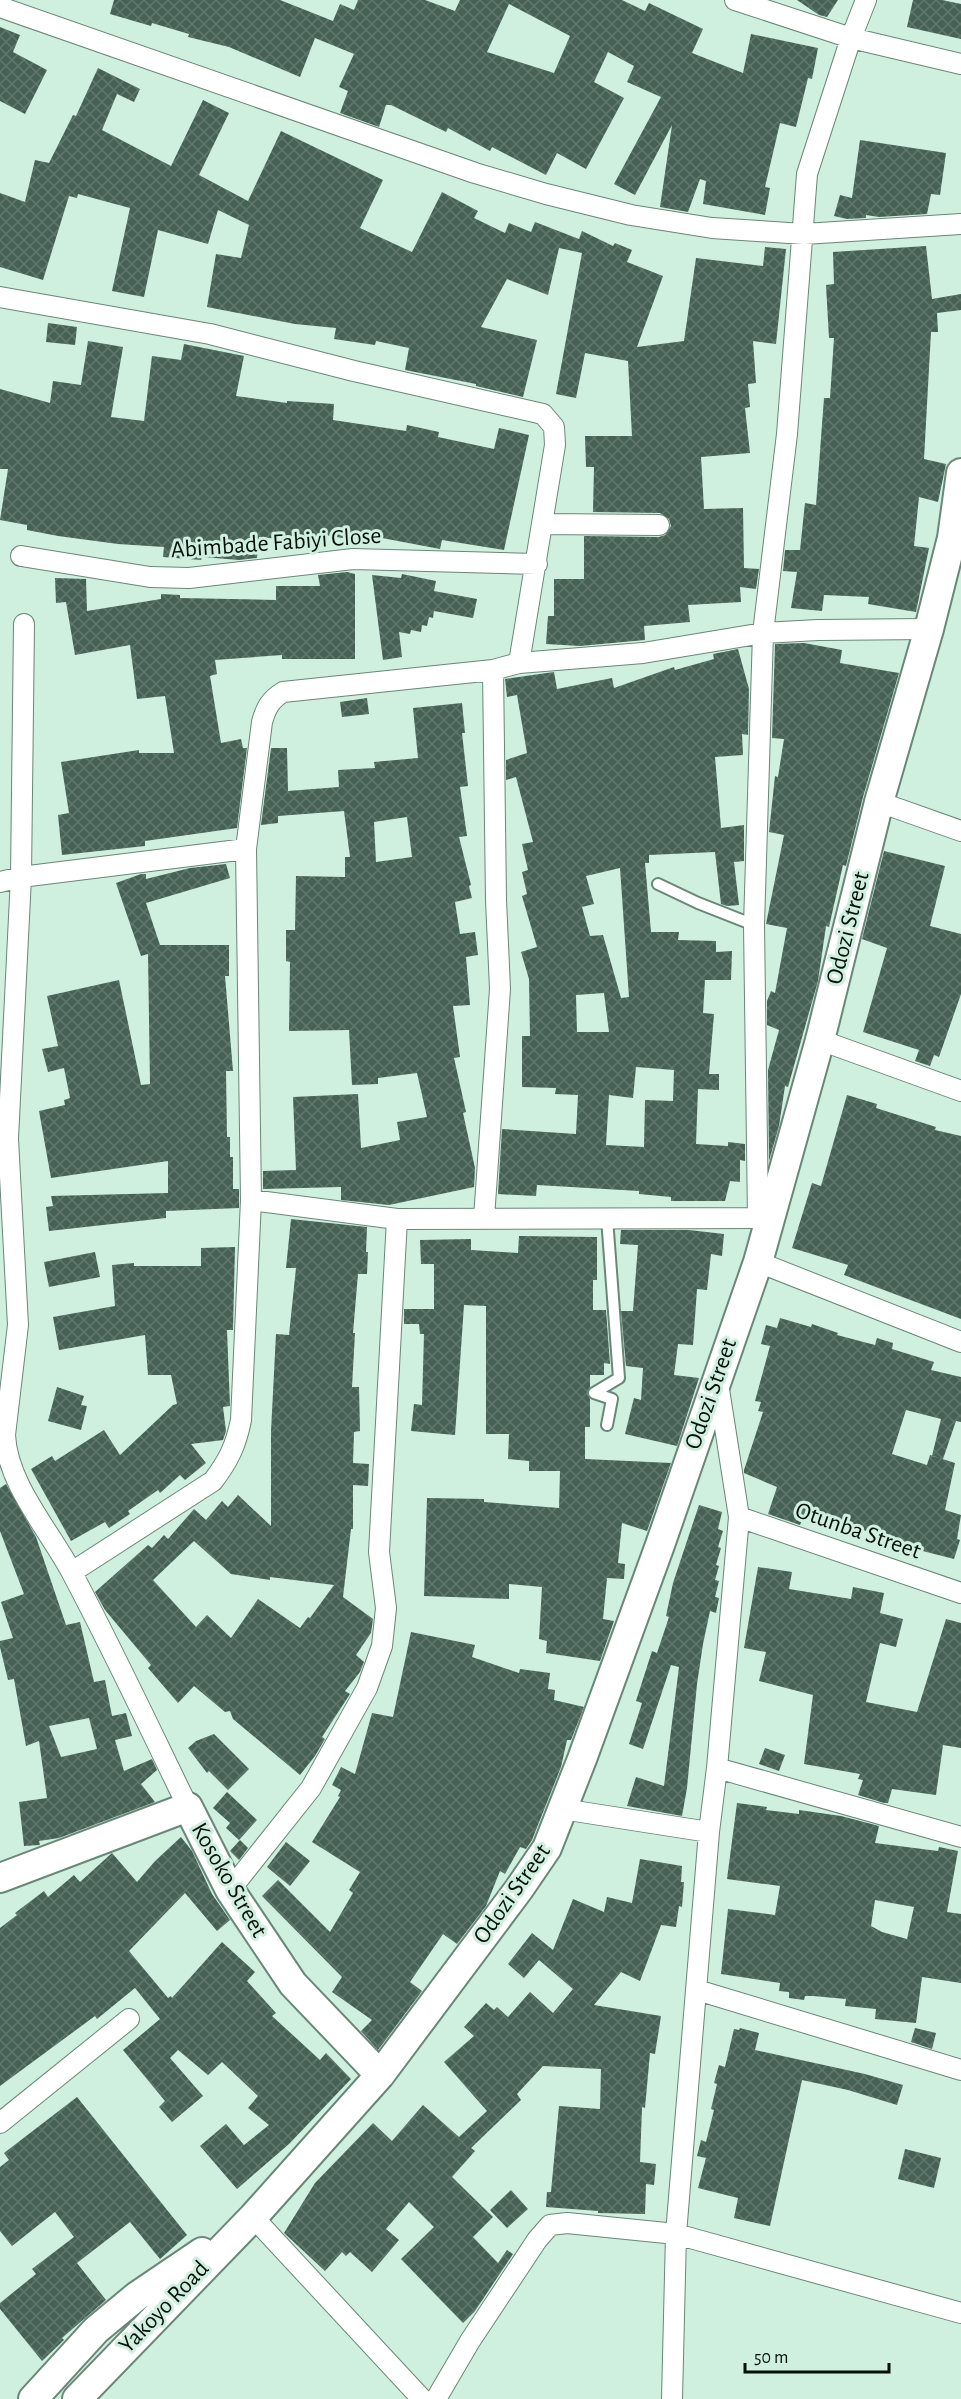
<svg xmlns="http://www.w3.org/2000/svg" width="961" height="2399" font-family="'Alegreya Sans',sans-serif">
	<defs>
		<pattern id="building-cross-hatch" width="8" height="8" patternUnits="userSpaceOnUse" patternTransform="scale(1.5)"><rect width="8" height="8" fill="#466255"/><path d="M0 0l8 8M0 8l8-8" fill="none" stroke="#62776d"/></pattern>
	</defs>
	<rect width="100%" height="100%" fill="#cfefdf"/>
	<!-- building -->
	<path fill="url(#building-cross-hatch)" fill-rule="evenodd" d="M 114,0 L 280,0 L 333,21 L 340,4 L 354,10 L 358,0 L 425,0 L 455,11 L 460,0 L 622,0 L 645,11 L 649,3 L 703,29 L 692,53 L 743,73 L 751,34 L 818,48 L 812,79 L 808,78 L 796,127 L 780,123 L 765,187 L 770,188 L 765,215 L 703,204 L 706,181 L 700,179 L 688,212 L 660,207 L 672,125 L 635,195 L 614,184 L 661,97 L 627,82 L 634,66 L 608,52 L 594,82 L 624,98 L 586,169 L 557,153 L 546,175 L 492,147 L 490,151 L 448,128 L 446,132 L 391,105 L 386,105 L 379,127 L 340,113 L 348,91 L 339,87 L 354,54 L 315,38 L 300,77 L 229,47 L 188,37 L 189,34 L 152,23 L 151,26 L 110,14 ZM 509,4 L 570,36 L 554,73 L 487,52 Z
		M 797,0 L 838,0 L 827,17 L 819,15 Z
		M 913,0 L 942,0 L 961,4 L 961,39 L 907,27 Z
		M 0,27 L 20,35 L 13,52 L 47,70 L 25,114 L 0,101 Z
		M 98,68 L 140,89 L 134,102 L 117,94 L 102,130 L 171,166 L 203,100 L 229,113 L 199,175 L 248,201 L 281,131 L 383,180 L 360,228 L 412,252 L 442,192 L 478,211 L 474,218 L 505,233 L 509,223 L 531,232 L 535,222 L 579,239 L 582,231 L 613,246 L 615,243 L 632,250 L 627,262 L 663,276 L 637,347 L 684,341 L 696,258 L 763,266 L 765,247 L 786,249 L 776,344 L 753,341 L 756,383 L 748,384 L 750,407 L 745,408 L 750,453 L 701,457 L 704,509 L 743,508 L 744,568 L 759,569 L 756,589 L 740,587 L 741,602 L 688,605 L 690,622 L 644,626 L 645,640 L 580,646 L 546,644 L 548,616 L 554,616 L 554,579 L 584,579 L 584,536 L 659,537 L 665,535 L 671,526 L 669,519 L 660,513 L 593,512 L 594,467 L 586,467 L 585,436 L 632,436 L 628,361 L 585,353 L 576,398 L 556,394 L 582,253 L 559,248 L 548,295 L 507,279 L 481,327 L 537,340 L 523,397 L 476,386 L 476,384 L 405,370 L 409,348 L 376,341 L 375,345 L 334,339 L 336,328 L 295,324 L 207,307 L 216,254 L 241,258 L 249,225 L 218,210 L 208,244 L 158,230 L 144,297 L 112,291 L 130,208 L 78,194 L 77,198 L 69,196 L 43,280 L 0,267 L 0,193 L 25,202 L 35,160 L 49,163 L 73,115 L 76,116 Z
		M 860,140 L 946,153 L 940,195 L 931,194 L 927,214 L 879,217 L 866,215 L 866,218 L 847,219 L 834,216 L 840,195 L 852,198 Z
		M 926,246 L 932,299 L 961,294 L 961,310 L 937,313 L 938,332 L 931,332 L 924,459 L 946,464 L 938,502 L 919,497 L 914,546 L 929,548 L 916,612 L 868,604 L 869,597 L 824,595 L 822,611 L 791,608 L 797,572 L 783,571 L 785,550 L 800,550 L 805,503 L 816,505 L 824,398 L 830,398 L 834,338 L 829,338 L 826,285 L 834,284 L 833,252 Z
		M 48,323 L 77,327 L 75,345 L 46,342 Z
		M 88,341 L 123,347 L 111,417 L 144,421 L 152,356 L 181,360 L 184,344 L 244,356 L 236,396 L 287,403 L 287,401 L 334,404 L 333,420 L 406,431 L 407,425 L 439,432 L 438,437 L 494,449 L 499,428 L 529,435 L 504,550 L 442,540 L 440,549 L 361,534 L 360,541 L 319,534 L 318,548 L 298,545 L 299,541 L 259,537 L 257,558 L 239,560 L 202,557 L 201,560 L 163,557 L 164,547 L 118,544 L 58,536 L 27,530 L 27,525 L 0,520 L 8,469 L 0,469 L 0,389 L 50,403 L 53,381 L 81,385 Z
		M 347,572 L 355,574 L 355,659 L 282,659 L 282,655 L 215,660 L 217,674 L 210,676 L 221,743 L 241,739 L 243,748 L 247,748 L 237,828 L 145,841 L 145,846 L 62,855 L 58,815 L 69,813 L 61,762 L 139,750 L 139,753 L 174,753 L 165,696 L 137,699 L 130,645 L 75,655 L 66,602 L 56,603 L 55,578 L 86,579 L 87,611 L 161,599 L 161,594 L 180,595 L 180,598 L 276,600 L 276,586 L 320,586 L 318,575 Z
		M 402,574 L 436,581 L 434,591 L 477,599 L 473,618 L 434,611 L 433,618 L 429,617 L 427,626 L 422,625 L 421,632 L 411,630 L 410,634 L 399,632 L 402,657 L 383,660 L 372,575 L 401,578 Z
		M 804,643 L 842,650 L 840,663 L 899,673 L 863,797 L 846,866 L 843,865 L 829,927 L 826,926 L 818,981 L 788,1087 L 785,1086 L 779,1126 L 769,1161 L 768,1070 L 779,1030 L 767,1025 L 767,1001 L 771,991 L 775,993 L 787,928 L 766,924 L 784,835 L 769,832 L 775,776 L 778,777 L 784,739 L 772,738 L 775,644 Z
		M 738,649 L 749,689 L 748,735 L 742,734 L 743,755 L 715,757 L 721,828 L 744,825 L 744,861 L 734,862 L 739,905 L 727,906 L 721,904 L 715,852 L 649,855 L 649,863 L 645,863 L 651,932 L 679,932 L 678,940 L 716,941 L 716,952 L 732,951 L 731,980 L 705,980 L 703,1013 L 714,1014 L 709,1074 L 719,1074 L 719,1090 L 698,1089 L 696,1144 L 728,1146 L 728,1142 L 745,1144 L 745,1161 L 740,1160 L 740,1182 L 730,1181 L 725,1201 L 671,1201 L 671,1197 L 639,1194 L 639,1191 L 537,1185 L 536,1196 L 498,1194 L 502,1129 L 576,1134 L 578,1095 L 555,1094 L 556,1088 L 522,1087 L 522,1036 L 530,1036 L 529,979 L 521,952 L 537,947 L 522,896 L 527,894 L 522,872 L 528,870 L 522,844 L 533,842 L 516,777 L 506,780 L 506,760 L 527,753 L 517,695 L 507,697 L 505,679 L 554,672 L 557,689 L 612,678 L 614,688 L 674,667 L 675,670 L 714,659 L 713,654 ZM 620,868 L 629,997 L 621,998 L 603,935 L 590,936 L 582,907 L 594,904 L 586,876 ZM 604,993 L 609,1032 L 577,1032 L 576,995 ZM 636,1067 L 674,1070 L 673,1101 L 645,1100 L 644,1147 L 606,1145 L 609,1095 L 633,1098 Z
		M 367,698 L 369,714 L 342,717 L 340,702 Z
		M 462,703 L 465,733 L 462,733 L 468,786 L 460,787 L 467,836 L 459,837 L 471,885 L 469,886 L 472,898 L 455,902 L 460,934 L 475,932 L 478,955 L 466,957 L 470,1005 L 453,1006 L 460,1057 L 454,1058 L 466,1112 L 463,1113 L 475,1168 L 474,1187 L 389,1205 L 341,1200 L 341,1187 L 263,1189 L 263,1171 L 296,1170 L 293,1097 L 358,1094 L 361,1148 L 400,1140 L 397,1122 L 427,1117 L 417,1073 L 378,1078 L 378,1084 L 352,1085 L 349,1030 L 289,1031 L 290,962 L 286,961 L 286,930 L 295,930 L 296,876 L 345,877 L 345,857 L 350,857 L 344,811 L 278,816 L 278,823 L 261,825 L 271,748 L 287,748 L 288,791 L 339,787 L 338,770 L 375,768 L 374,762 L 418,758 L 413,708 ZM 407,817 L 412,857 L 376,862 L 374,822 Z
		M 884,851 L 945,866 L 930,926 L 961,934 L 961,994 L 939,1057 L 934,1055 L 930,1066 L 915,1061 L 919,1050 L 863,1032 L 887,948 L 862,939 Z
		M 226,864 L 230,878 L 146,903 L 160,945 L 229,945 L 229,976 L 225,976 L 233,1071 L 226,1071 L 227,1137 L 230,1137 L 230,1157 L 233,1157 L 233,1189 L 239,1189 L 239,1208 L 166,1211 L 166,1218 L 49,1231 L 46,1207 L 53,1206 L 51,1196 L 168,1193 L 168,1161 L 51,1178 L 39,1111 L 65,1105 L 64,1100 L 70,1098 L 64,1068 L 48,1072 L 42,1049 L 58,1046 L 47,996 L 119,980 L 141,1085 L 150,1084 L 148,954 L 141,956 L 116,883 L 141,874 L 146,874 L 146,879 L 190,868 Z
		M 847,1095 L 877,1104 L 876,1108 L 936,1127 L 935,1130 L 961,1136 L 961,1319 L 844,1275 L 848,1265 L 792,1248 L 812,1183 L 821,1186 Z
		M 291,1219 L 367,1227 L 366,1252 L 368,1252 L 367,1274 L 358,1274 L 353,1333 L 355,1333 L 352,1387 L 359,1387 L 360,1431 L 354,1432 L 353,1463 L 369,1464 L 368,1486 L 353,1485 L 353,1529 L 351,1529 L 343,1597 L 373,1619 L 371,1633 L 356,1655 L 364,1662 L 360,1672 L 345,1691 L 350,1694 L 322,1737 L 325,1739 L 315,1756 L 300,1775 L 233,1719 L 230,1711 L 225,1712 L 194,1686 L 178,1703 L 148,1668 L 151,1665 L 105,1610 L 95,1592 L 148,1545 L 152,1548 L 164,1535 L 168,1539 L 194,1509 L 206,1520 L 222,1501 L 228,1507 L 238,1495 L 271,1526 L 271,1431 L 276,1334 L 289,1335 L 296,1268 L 286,1268 ZM 194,1541 L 231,1574 L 270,1580 L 270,1577 L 334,1585 L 310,1618 L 308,1617 L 300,1628 L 258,1599 L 231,1638 L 207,1615 L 196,1627 L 153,1580 Z
		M 621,1230 L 689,1230 L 724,1234 L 722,1256 L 711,1254 L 707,1290 L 697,1289 L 693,1345 L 678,1344 L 674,1375 L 699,1378 L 677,1446 L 625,1434 L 634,1398 L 641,1400 L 643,1368 L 626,1366 L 621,1311 L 633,1311 L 638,1245 L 620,1244 Z
		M 519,1236 L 597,1237 L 597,1280 L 593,1280 L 593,1310 L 606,1310 L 610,1364 L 604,1363 L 604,1375 L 590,1375 L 590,1387 L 587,1393 L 590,1399 L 590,1427 L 585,1427 L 585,1459 L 671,1463 L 647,1531 L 622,1523 L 618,1563 L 625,1564 L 624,1579 L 607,1578 L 603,1619 L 614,1621 L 600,1661 L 546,1653 L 547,1641 L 539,1639 L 542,1587 L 509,1584 L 509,1599 L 424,1596 L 427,1498 L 484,1499 L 484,1502 L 559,1508 L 560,1471 L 529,1471 L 529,1461 L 508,1459 L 509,1434 L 486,1434 L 486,1306 L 464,1305 L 455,1435 L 411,1431 L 414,1404 L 422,1405 L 424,1334 L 420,1334 L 419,1324 L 404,1324 L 404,1309 L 434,1309 L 434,1264 L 421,1264 L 420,1240 L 471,1239 L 471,1250 L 518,1253 Z
		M 235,1247 L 233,1330 L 227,1330 L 230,1406 L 223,1407 L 226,1431 L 223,1440 L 191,1444 L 206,1463 L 185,1480 L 180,1475 L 160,1493 L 158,1490 L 128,1511 L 130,1514 L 109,1528 L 105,1522 L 71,1541 L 31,1469 L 52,1456 L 55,1461 L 104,1430 L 120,1455 L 173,1405 L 177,1404 L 171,1375 L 148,1375 L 145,1335 L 59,1350 L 53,1317 L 115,1306 L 112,1265 L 134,1263 L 134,1266 L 201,1266 L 201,1248 Z
		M 95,1252 L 100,1277 L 49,1287 L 44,1262 Z
		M 780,1318 L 811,1327 L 812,1324 L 838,1333 L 837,1335 L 875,1345 L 877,1338 L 893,1343 L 892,1349 L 934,1362 L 931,1370 L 961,1377 L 961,1422 L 956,1421 L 943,1459 L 932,1456 L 941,1419 L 906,1410 L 892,1454 L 927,1465 L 930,1455 L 955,1463 L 945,1510 L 961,1515 L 957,1539 L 960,1540 L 954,1559 L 868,1537 L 870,1532 L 805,1513 L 800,1525 L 768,1514 L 777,1487 L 744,1473 L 744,1470 L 763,1412 L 758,1411 L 761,1402 L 755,1401 L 770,1346 L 761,1344 L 766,1325 L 777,1328 Z
		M 57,1387 L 84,1396 L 81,1405 L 87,1406 L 81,1430 L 48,1421 Z
		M 6,1484 L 36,1537 L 66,1625 L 80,1622 L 94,1682 L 105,1680 L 112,1716 L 126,1713 L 132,1736 L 115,1740 L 124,1771 L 152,1759 L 157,1770 L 141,1784 L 155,1802 L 59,1838 L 39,1841 L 40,1845 L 24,1846 L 19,1802 L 47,1798 L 39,1741 L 26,1746 L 14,1679 L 8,1680 L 0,1647 L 0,1641 L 13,1638 L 1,1602 L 24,1594 L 0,1531 L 0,1488 ZM 89,1718 L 97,1749 L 61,1757 L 49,1726 Z
		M 699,1505 L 722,1512 L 718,1529 L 723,1531 L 718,1547 L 721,1548 L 716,1565 L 719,1566 L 715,1580 L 719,1581 L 715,1597 L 719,1598 L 716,1613 L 710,1611 L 703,1644 L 697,1684 L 687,1788 L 682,1816 L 627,1806 L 636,1777 L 664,1786 L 679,1667 L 671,1665 L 643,1749 L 629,1744 L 642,1703 L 636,1701 L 652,1651 L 657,1653 L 669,1617 L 666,1616 L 673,1583 Z
		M 758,1567 L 792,1572 L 789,1589 L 851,1599 L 853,1587 L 884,1593 L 880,1613 L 903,1619 L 896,1647 L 880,1643 L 866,1702 L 917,1712 L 946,1619 L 961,1623 L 961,1748 L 943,1745 L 936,1795 L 892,1789 L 888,1803 L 884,1803 L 858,1795 L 863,1780 L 858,1779 L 860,1774 L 804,1764 L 813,1695 L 759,1681 L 766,1652 L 744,1648 Z
		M 411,1632 L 475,1645 L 472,1657 L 519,1673 L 520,1669 L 550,1673 L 548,1689 L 555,1690 L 554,1700 L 584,1707 L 571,1740 L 567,1740 L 561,1767 L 532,1840 L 526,1849 L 520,1847 L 505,1874 L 500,1871 L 486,1906 L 457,1944 L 443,1934 L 410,1982 L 422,1991 L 378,2050 L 361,2031 L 372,2020 L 332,1992 L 342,1977 L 262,1896 L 278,1880 L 330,1932 L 353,1893 L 349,1890 L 360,1872 L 312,1842 L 340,1797 L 338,1796 L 341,1790 L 332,1785 L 341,1767 L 355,1774 L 372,1713 L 393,1717 Z
		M 214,1734 L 249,1769 L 228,1790 L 209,1771 L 207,1773 L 188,1748 L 196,1741 Z
		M 765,1748 L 785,1755 L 779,1771 L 759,1764 Z
		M 227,1792 L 257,1820 L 239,1840 L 226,1828 L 230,1823 L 213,1808 Z
		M 737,1803 L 767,1807 L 766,1810 L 799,1814 L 799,1810 L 841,1816 L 879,1826 L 875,1843 L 938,1851 L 939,1847 L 958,1851 L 947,1912 L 961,1914 L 961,1983 L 922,1977 L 916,2023 L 875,2019 L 876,2009 L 845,2006 L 846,1999 L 813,1996 L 805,1996 L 804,2000 L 789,1998 L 789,1992 L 779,1991 L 780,1983 L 721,1974 L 728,1909 L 775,1915 L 780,1886 L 727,1879 ZM 875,1900 L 914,1907 L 907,1939 L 882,1932 L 871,1926 Z
		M 181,1837 L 192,1851 L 212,1894 L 230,1920 L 217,1931 L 185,1893 L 129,1951 L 168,1998 L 171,1996 L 172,1998 L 222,1942 L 255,1972 L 247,1981 L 276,2013 L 272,2016 L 320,2060 L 326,2053 L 351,2079 L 289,2144 L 237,2189 L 200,2146 L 226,2124 L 244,2145 L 269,2125 L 248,2108 L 258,2096 L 222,2062 L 208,2075 L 178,2050 L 170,2058 L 203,2096 L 172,2122 L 159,2107 L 165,2101 L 123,2050 L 160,2019 L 135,1988 L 97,2019 L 95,2016 L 0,2086 L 0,1928 L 17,1915 L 15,1913 L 44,1891 L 48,1897 L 74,1875 L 80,1882 L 112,1853 L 137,1882 L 155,1861 Z
		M 240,1840 L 248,1848 L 239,1860 L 230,1851 Z
		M 286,1842 L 310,1861 L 290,1886 L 267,1867 Z
		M 640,1859 L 682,1866 L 681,1882 L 684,1882 L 682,1907 L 679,1906 L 676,1927 L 661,1925 L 640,1981 L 621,1972 L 594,2005 L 661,2016 L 655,2054 L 650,2053 L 645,2108 L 642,2107 L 640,2162 L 656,2164 L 654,2185 L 646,2184 L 645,2214 L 598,2213 L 598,2211 L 546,2207 L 547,2192 L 551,2192 L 559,2106 L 600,2109 L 601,2069 L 543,2066 L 517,2094 L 521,2100 L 471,2148 L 475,2151 L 452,2177 L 493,2217 L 473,2237 L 498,2263 L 507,2250 L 513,2254 L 475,2311 L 463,2323 L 401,2259 L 434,2227 L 409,2202 L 386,2229 L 399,2240 L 372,2272 L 350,2252 L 346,2256 L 342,2252 L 325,2271 L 284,2233 L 315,2183 L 373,2123 L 392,2141 L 423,2105 L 459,2137 L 487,2111 L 444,2062 L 474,2036 L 464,2027 L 486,2003 L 494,2010 L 497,2007 L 508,2017 L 530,1992 L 553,2013 L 573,1989 L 539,1960 L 524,1978 L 508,1964 L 532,1933 L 553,1950 L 573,1899 L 604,1912 L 607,1897 L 632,1903 Z
		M 740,2028 L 759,2033 L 755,2050 L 865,2074 L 903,2085 L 897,2105 L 848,2090 L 802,2080 L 770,2226 L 734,2218 L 738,2198 L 698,2188 L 706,2158 L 697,2156 L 701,2140 L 706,2142 L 714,2110 L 711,2109 L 717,2084 L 714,2083 L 719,2065 L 725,2067 L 734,2029 L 739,2030 Z
		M 915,2028 L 936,2033 L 932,2049 L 911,2042 Z
		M 77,2097 L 187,2235 L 160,2259 L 130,2222 L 77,2263 L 106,2300 L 62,2338 L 64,2340 L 42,2361 L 0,2309 L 0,2303 L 36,2274 L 32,2269 L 74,2237 L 55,2212 L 12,2246 L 0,2231 L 0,2167 L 9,2160 L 4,2153 Z
		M 905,2149 L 941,2158 L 934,2188 L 898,2179 Z
		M 511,2190 L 528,2209 L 507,2228 L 490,2210 Z"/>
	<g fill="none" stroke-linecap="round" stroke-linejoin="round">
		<!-- lane casing -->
		<g stroke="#698778" stroke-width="14">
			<path id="lane" d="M 658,884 L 698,903 L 754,925
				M 607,1218 L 619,1378 L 594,1393 L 612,1399 L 607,1425"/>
		</g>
		<!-- street casing -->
		<g stroke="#698778" stroke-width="22">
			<path id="street" d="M 735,0 L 851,38 L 961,64
				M 0,7 L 475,173 L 546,194 L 631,215 L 712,228 L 804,234 L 961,224
				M 0,297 L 210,334 L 354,371 L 543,414 L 554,427 L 555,445 L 519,663
				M 543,524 L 659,525
				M 21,556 L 150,577 L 189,578 L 353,559 L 537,564
				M 24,624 L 21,877 L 8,1139 L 18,1325 L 5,1435 C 7,1484 50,1531 72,1573 C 113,1650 150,1729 188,1807
				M 879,802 L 961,831
				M 0,882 L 21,877 L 246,849
				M 820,1040 L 961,1091
				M 251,1200 L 397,1219 L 758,1218 L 768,1209
				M 484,1218 L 500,989 L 496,900 L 493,670
				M 758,1218 L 754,925 L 763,633 L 787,434 L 807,174 L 851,38 L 866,0
				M 758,1262 L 961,1342
				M 739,1517 L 961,1593
				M 72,1572 L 213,1481 C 229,1460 236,1445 241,1420 L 251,1200 L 246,849 L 262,722 C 266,708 270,700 283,692 L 493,670 L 519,663 L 643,653 L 763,633 L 818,630 L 929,629
				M 717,1768 L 961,1837
				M 562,1809 L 709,1832
				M 230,1890 L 311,1788 L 367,1688 L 382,1646 L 386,1608 L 379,1552 L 397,1219
				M 697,1990 L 961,2070
				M 0,2123 L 129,2019
				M 253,2217 L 422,2399
				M 436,2399 L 470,2341 L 537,2240 L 550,2225 L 567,2223 L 676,2234 L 961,2313
				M 672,2399 L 676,2234 L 709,1832 L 717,1768 L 739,1517 L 718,1383"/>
		</g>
		<!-- secondary casing -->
		<g stroke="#698778" stroke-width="32">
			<path id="secondary" d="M 0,1878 L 188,1807 L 230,1890 L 293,1984 L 380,2075
				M 33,2399 L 96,2330 L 137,2296 L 202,2252
				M 77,2399 L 253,2217 L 380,2075 L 519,1889 L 547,1848 L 582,1759 L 660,1545 L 758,1262 L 820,1040 L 879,802 L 929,629 L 952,538 L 961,473"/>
		</g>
		<!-- lane -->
		<use href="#lane" stroke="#fff" stroke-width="10"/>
		<!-- street -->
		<use href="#street" stroke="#fff" stroke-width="20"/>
		<!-- secondary -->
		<use href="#secondary" stroke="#fff" stroke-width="28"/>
	</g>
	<g text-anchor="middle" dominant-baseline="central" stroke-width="6" stroke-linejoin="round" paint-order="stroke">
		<!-- street labels -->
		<g font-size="24" fill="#05100b" stroke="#cfefdf">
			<text transform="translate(276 543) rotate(-4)">Abimbade Fabiyi Close</text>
			<text transform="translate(848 928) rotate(-76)">Odozi Street</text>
			<text transform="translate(711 1394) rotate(-71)">Odozi Street</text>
			<text transform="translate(858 1531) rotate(19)">Otunba Street</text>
			<text transform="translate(229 1880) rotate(60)">Kosoko Street</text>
			<text transform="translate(512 1894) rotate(-55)">Odozi Street</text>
			<text transform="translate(164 2307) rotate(-46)">Yakoyo Road</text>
		</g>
	</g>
	<!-- scale -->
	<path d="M745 2363v9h144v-9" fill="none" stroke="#05100b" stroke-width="3"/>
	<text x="754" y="2363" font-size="18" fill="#05100b" stroke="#cfefdf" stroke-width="4.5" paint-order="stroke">50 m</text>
</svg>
